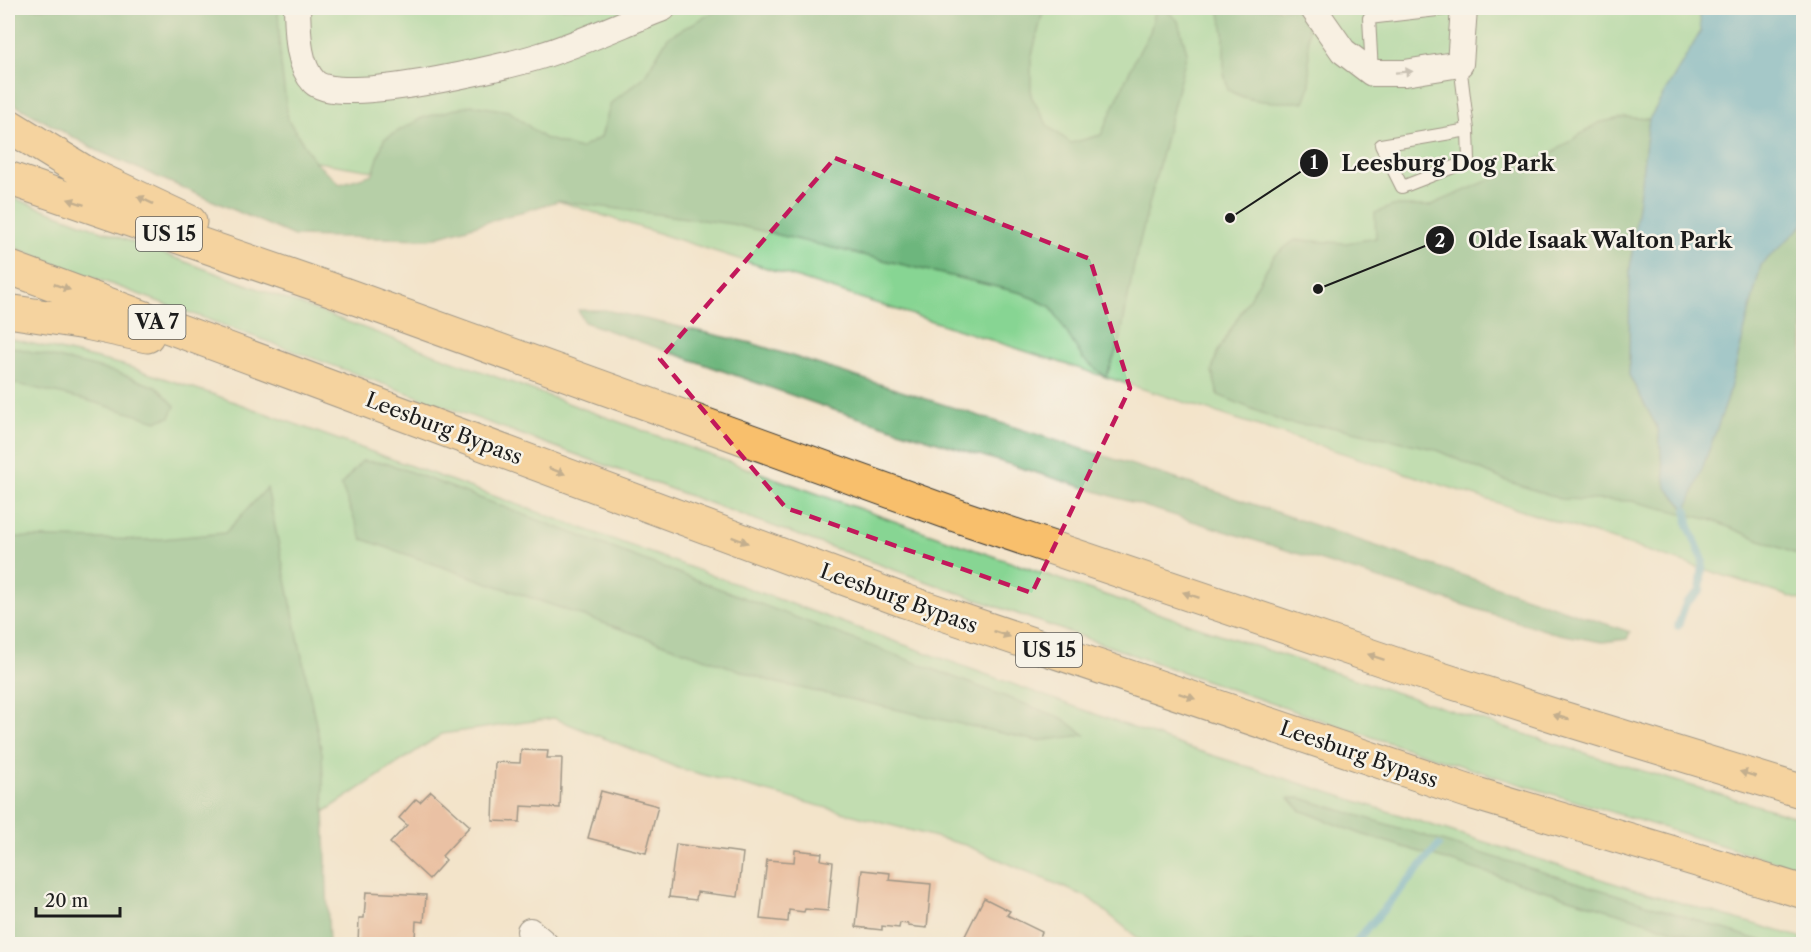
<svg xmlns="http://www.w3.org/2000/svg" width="1811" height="952" font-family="'Libre Caslon Text',serif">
	<rect width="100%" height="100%" fill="#f7f3e8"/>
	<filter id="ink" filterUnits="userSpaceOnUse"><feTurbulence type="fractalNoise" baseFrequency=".0167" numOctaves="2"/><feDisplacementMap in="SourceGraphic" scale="12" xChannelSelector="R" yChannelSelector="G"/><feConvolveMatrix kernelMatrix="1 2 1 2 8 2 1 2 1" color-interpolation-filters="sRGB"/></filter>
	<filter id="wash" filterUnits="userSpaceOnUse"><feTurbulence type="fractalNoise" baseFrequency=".008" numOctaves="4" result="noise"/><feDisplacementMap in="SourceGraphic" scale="24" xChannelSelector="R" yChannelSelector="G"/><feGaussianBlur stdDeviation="1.35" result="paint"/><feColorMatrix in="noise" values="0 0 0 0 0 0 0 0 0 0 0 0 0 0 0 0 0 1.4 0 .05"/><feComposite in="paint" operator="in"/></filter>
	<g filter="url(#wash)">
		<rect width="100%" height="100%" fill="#f3e4cb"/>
		<!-- green -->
		<path fill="#87d593" stroke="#527858" stroke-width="1.5" d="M 8,8 L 1803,8 L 1803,601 L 558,201 L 206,144 Z
			M 8,196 C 602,416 1195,641 1803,819 L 1803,870 C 1625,816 1447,764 1271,703 C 864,562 461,412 56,264 L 8,245 Z
			M 8,338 L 123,365 L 215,395 L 1186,747 L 1629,888 L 1803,938 L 1803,944 L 1145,944 L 1089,898 L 965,845 L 678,768 L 554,718 L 442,734 L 324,812 L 8,944 Z"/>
		<!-- forest -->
		<path fill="#6db67d" stroke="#44694c" stroke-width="1.5" d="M 8,8 L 278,8 L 280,56 L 288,120 L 315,162 L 340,184 L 373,174 L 384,139 L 422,118 L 471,105 L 509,111 L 544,138 L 580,149 L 601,137 L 611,103 L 644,77 L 668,37 L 721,8 L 1044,8 L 1031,59 L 1031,96 L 1048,126 L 1071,143 L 1101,135 L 1135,59 L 1150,32 L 1156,8 L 1164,8 L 1178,21 L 1187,52 L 1134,265 L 1120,341 L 1106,377 L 1083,359 L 1051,307 L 1022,293 L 732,224 L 558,201 L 430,239 L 294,236 L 98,151 L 8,101 Z
			M 1219,8 L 1307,8 L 1310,86 L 1304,102 C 1276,102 1252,104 1228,90 L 1224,73 L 1224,33 Z
			M 1625,117 L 1649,119 L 1630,269 L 1629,375 L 1658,429 L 1666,487 L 1686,510 L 1727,401 L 1761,265 L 1803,224 L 1803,557 L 1711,520 L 1632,501 L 1560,499 L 1504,480 L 1434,449 L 1339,428 L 1286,423 L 1218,395 L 1212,371 L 1217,353 L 1274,256 L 1295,240 L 1346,243 L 1376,238 L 1375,213 L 1393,206 L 1429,206 L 1550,154 L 1598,123 Z
			M 578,310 L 605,310 L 623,314 L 751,343 L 1220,493 L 1630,632 L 1627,639 L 1602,642 L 1554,633 L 834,410 L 584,322 Z
			M 8,346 L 119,373 L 158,388 L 175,406 L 170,417 L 157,421 L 86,400 L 8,382 Z
			M 362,461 L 387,463 L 1062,718 L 1085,735 L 1037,741 L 773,682 L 362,539 L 341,485 Z
			M 267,488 L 322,753 L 329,944 L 8,944 L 8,537 L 151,540 L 225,533 Z
			M 1289,798 L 1301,798 L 1615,894 L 1771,944 L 1719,944 L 1361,834 L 1300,810 Z"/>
		<!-- water -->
		<path fill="#46a6c5" stroke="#316170" stroke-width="1.5" d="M 1699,8 L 1803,8 L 1804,224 L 1761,265 L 1727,401 L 1687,510 L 1666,487 L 1658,429 L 1629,375 L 1630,269 L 1649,119 L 1701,31 Z"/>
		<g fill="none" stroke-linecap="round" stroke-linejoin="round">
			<!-- stream -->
			<path stroke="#46a6c5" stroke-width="8" d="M 1678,626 L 1686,603 L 1700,591 L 1703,560 L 1688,524 L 1687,510
				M 1354,944 L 1438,846"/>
		</g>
		<g id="blocks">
			<!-- building -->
			<path fill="#e19874" d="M 521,750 L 548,751 L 547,758 L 562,758 L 560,808 L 521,806 L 520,822 L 493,821 L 495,762 L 520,763 Z
				M 431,791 L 470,826 L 442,856 L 446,860 L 429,879 L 390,843 L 407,825 L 399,818 L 416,799 L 420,802 Z
				M 601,791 L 658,806 L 646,853 L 588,838 Z
				M 676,844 L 743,853 L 738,897 L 697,892 L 696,900 L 669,897 Z
				M 795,850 L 822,853 L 821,860 L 833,862 L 828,911 L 805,909 L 804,912 L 789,910 L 788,922 L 760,919 L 767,860 L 794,862 Z
				M 862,870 L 890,873 L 889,880 L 931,884 L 927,928 L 908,926 L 908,924 L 900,923 L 899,928 L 882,926 L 882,930 L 856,927 Z
				M 366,892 L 426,895 L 424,922 L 416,921 L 415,938 L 409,937 L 409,944 L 358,944 L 359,918 L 364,918 Z
				M 984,898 L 1010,911 L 1007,915 L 1042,932 L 1036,944 L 961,944 Z"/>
		</g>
	</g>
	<g filter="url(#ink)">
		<use href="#blocks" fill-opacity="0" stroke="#3c3a36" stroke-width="1.5"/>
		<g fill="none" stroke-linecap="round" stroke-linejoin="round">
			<!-- lane casing -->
			<g stroke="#3c3a36" stroke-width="14">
				<path id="lane" d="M 1460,64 L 1468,130 L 1469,161 L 1402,187 L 1381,145 L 1468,130
					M 1372,72 L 1369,18 L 1454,8"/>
			</g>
			<!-- street casing -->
			<g stroke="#3c3a36" stroke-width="28">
				<path id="street" d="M 297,8 C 298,30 297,64 314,82 C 339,107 505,67 540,56 C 582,43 622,24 663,8
					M 1313,8 L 1343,51 L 1372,73 L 1405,73 L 1460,64 L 1464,8
					M 530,931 L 545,944"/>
			</g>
			<!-- highway casing -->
			<g stroke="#3c3a36" stroke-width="35">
				<path id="highway" d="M 8,125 L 86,173 L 190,222
					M 8,178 L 330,289 L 964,518 L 1395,664 L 1559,717 L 1804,792
					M 8,267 L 905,601 L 1470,792 L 1804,892
					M 8,311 L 86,323 L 147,336"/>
			</g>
			<!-- lane -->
			<use href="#lane" stroke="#fff" stroke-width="12"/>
			<!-- street -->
			<use href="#street" stroke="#fff" stroke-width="26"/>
			<!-- highway -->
			<use href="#highway" stroke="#f8bf6c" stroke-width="33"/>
		</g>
		<!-- one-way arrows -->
		<defs><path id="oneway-solid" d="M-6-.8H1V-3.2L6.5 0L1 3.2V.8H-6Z" transform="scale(1.5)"/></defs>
		<use fill="#999" href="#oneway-solid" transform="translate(1404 72) rotate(-4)"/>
		<g fill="#8a6e44">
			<use href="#oneway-solid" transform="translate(145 200) rotate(-155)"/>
			<use href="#oneway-solid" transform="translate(76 202) rotate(-161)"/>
			<use href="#oneway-solid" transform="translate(62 287) rotate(20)"/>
			<use href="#oneway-solid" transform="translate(557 471) rotate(21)"/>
			<use href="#oneway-solid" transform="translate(740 540) rotate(21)"/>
			<use href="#oneway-solid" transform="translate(1191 595) rotate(-161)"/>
			<use href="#oneway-solid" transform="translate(1002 634) rotate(19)"/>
			<use href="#oneway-solid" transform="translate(1376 657) rotate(-161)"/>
			<use href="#oneway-solid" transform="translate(1187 696) rotate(19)"/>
			<use href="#oneway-solid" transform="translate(1561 717) rotate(-163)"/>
			<use href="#oneway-solid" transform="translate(1748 774) rotate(-163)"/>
		</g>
	</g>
	<!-- marked area -->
	<path d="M0 0H1811V952H0ZM 835,158 L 1090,259 L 1130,388 L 1032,593 L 786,508 L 660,359 Z" fill="#f3e4cb" fill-opacity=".55" fill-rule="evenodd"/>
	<path fill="none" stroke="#c2185b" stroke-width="4.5" stroke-dasharray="12 8" stroke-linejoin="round" d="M 835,158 L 1090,259 L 1130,388 L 1032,593 L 786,508 L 660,359 Z"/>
	<g text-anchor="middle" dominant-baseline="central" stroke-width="5" stroke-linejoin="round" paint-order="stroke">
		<!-- shield labels -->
		<g fill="#f7f3e8" stroke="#5e5c59" stroke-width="1.5">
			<rect x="136" y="217" width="66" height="34" rx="4.5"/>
			<rect x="128.5" y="305" width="57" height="34" rx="4.5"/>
			<rect x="1016" y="633" width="66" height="34" rx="4.5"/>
		</g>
		<g font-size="20" font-weight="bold" fill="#1c1c1c">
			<text x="169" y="234">US 15</text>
			<text x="157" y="322">VA 7</text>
			<text x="1049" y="650">US 15</text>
		</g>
		<!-- street labels -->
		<g font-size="21" fill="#1c1c1c" stroke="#f7f3e8">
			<text transform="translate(444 428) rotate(21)">Leesburg Bypass</text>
			<text transform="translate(899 598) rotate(20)">Leesburg Bypass</text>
			<text transform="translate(1359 754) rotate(19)">Leesburg Bypass</text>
		</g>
	</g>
	<!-- callouts -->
	<path fill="none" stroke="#1c1c1c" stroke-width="2" d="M1230 218L1314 163M1318 289L1440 240"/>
	<g fill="#1c1c1c" stroke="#f7f3e8" stroke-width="2">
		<circle cx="1230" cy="218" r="6"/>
		<circle cx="1318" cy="289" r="6"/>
		<circle cx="1314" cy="163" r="15"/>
		<circle cx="1440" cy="240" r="15"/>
	</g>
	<g font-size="18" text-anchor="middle" font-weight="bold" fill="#fff">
		<text x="1314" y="169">1</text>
		<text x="1440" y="247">2</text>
	</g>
	<g font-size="22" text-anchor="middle" font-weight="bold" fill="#1c1c1c" stroke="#f7f3e8" stroke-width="5" stroke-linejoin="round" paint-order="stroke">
		<text x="1448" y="171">Leesburg Dog Park</text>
		<text x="1600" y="248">Olde Isaak Walton Park</text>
	</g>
	<!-- margin -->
	<rect width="1811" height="952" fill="none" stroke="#f7f3e8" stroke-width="30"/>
	<!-- scale -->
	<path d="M36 907v9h84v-9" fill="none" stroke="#1c1c1c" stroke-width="3"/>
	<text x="45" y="907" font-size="18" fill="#1c1c1c" stroke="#f7f3e8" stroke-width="4.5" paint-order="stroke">20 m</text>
</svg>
